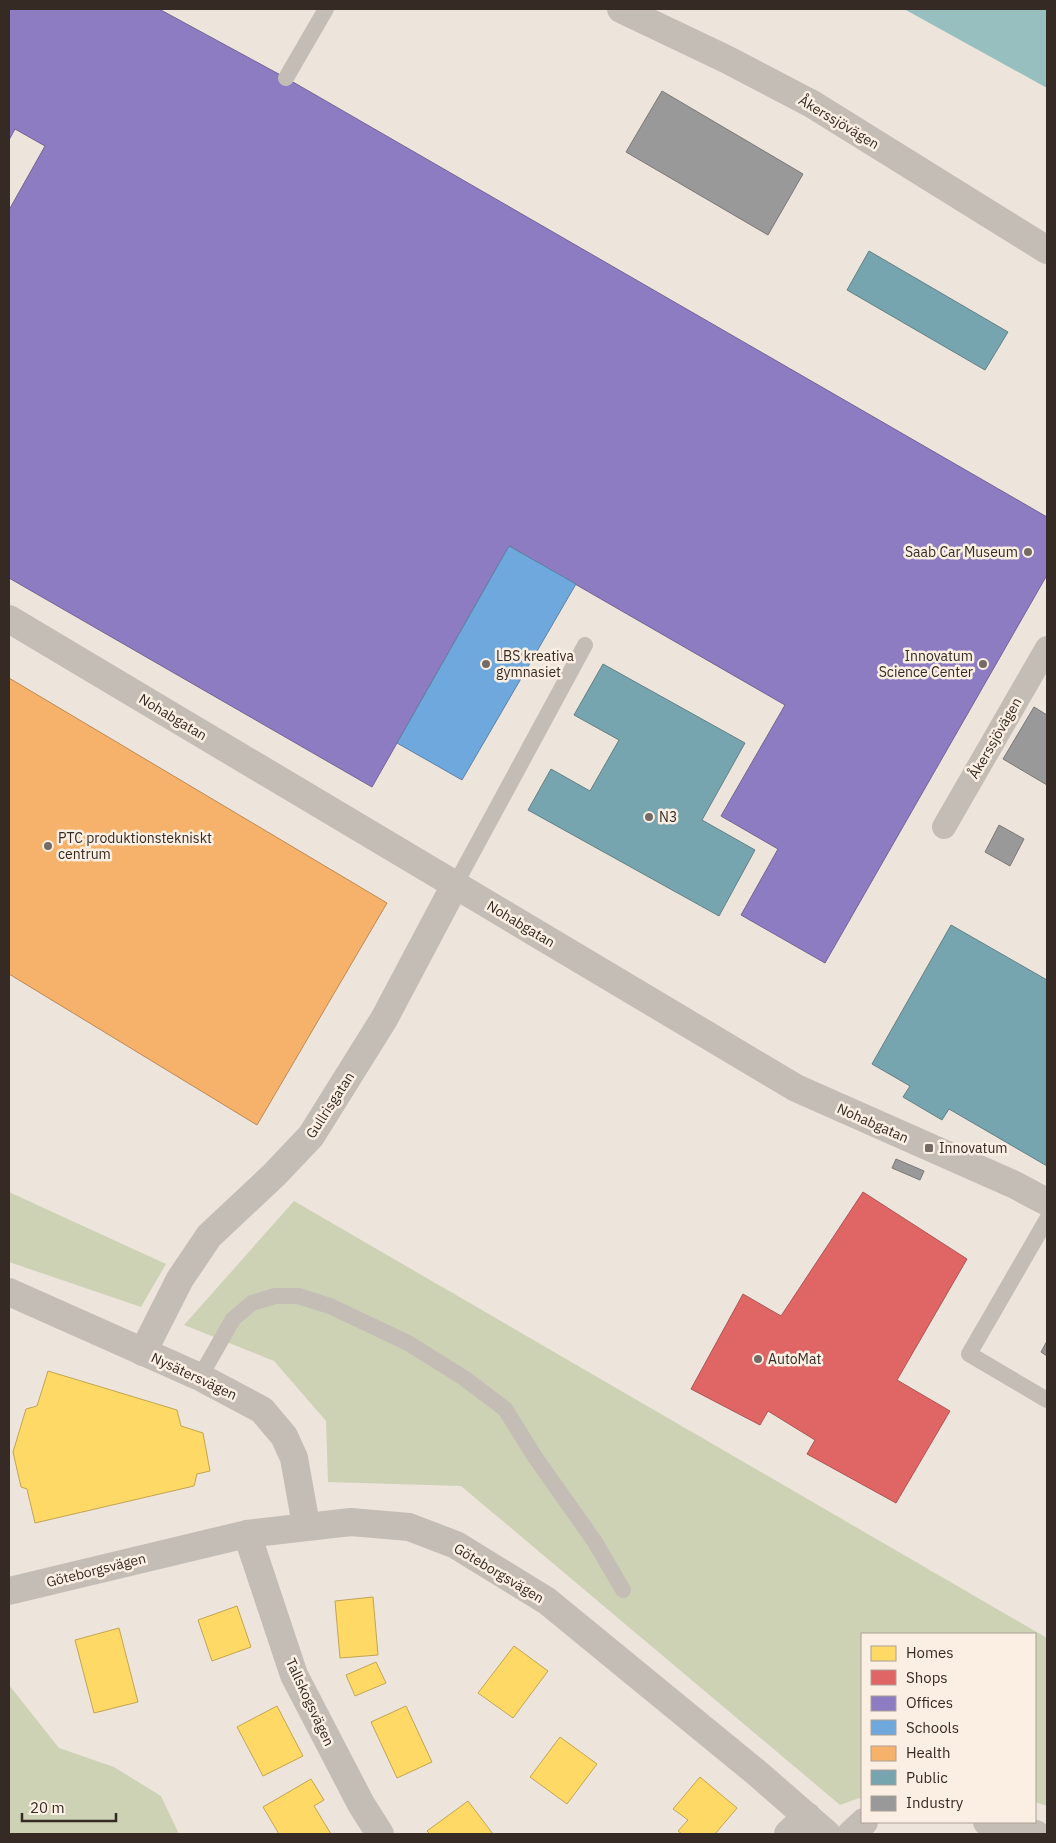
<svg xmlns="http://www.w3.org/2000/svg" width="1056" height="1843" font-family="'IBM Plex Sans',sans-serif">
	<rect width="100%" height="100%" fill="#ede5dc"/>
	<!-- green -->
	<path fill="#cdd2b5" d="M 9,1192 L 166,1264 L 141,1307 L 9,1262 Z
		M 294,1201 L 1047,1638 L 1047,1806 L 1035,1802 L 1035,1634 L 862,1634 L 862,1797 L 840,1805 L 461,1486 L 328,1482 L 326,1421 L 274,1361 L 184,1325 Z
		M 9,1685 L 59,1748 L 114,1767 L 161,1796 L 179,1834 L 9,1834 Z"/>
	<!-- water -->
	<path fill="#97bfbf" d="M 904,9 L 1047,9 L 1047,88 Z"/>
	<!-- homes -->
	<path fill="#ffd966" stroke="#c2a452" d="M 48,1371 L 177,1410 L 181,1426 L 203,1433 L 210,1471 L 197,1474 L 194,1486 L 35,1523 L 27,1489 L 21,1487 L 13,1452 L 26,1409 L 37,1406 Z
		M 373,1597 L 378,1655 L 340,1658 L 335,1601 Z
		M 237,1606 L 251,1647 L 212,1661 L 198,1620 Z
		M 119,1628 L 138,1702 L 94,1713 L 75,1640 Z
		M 514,1646 L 548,1671 L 513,1718 L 478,1693 Z
		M 376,1662 L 386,1683 L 355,1696 L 346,1675 Z
		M 277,1706 L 303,1756 L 263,1776 L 237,1727 Z
		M 406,1706 L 432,1762 L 397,1778 L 371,1722 Z
		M 560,1737 L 597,1764 L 567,1804 L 530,1777 Z
		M 700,1777 L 737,1808 L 715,1834 L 682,1834 L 678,1831 L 688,1820 L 673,1809 Z
		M 311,1779 L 324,1800 L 314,1806 L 331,1834 L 279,1834 L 263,1807 Z
		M 468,1801 L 493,1834 L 430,1834 L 427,1831 Z"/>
	<!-- shops -->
	<path fill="#e06666" stroke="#ad5452" d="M 863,1192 L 967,1259 L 897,1380 L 950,1411 L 896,1503 L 807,1454 L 815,1440 L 768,1411 L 760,1425 L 691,1389 L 743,1294 L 781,1316 Z"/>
	<!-- offices -->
	<path fill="#8e7cc3" stroke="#736393" d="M 9,9 L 159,9 L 286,78 L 1047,517 L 1047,575 L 825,963 L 741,915 L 778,849 L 721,816 L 785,705 L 509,546 L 372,787 L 9,578 L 9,210 L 45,146 L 15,129 L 9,140 Z"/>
	<!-- schools -->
	<path fill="#6fa8dc" stroke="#5e82a5" d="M 509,546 L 576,584 L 462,780 L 397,743 Z"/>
	<!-- health -->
	<path fill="#f6b26b" stroke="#bc8956" d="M 9,678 L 387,903 L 257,1125 L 9,974 Z"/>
	<!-- public -->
	<path fill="#76a5af" stroke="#628085" d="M 869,251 L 1008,332 L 985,370 L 847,290 Z
		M 603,664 L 745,743 L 702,820 L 755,850 L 719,916 L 528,810 L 551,769 L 590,791 L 619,740 L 574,715 Z
		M 951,925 L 1047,980 L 1047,1166 L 949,1109 L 942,1120 L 903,1097 L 910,1086 L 872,1064 Z"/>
	<!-- industry -->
	<path fill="#999" stroke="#7b7876" d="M 662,91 L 803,174 L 768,235 L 626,152 Z
		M 1034,707 L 1047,715 L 1047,785 L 1003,759 Z
		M 999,825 L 1024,839 L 1010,866 L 985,852 Z
		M 896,1159 L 924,1171 L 920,1180 L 892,1168 Z
		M 1047,1341 L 1047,1356 L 1041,1352 Z"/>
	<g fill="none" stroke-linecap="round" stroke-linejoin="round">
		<!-- service -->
		<path stroke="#c4bdb6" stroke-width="16" d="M 286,78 L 326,9
			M 455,885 L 585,645
			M 1047,1219 L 969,1354 L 1047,1400
			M 200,1377 L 233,1319 L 252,1303 L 275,1296 L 298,1296 L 330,1306 L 408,1343 L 464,1378 L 505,1409 L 535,1457 L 595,1542 L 623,1590"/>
		<!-- pedestrian -->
		<path stroke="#c4bdb6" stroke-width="24" d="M 944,827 L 1047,648"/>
		<!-- minor -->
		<path stroke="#c4bdb6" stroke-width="28" d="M 9,619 L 796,1088 L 1015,1185 L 1047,1202
			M 143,1352 L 180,1279 L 209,1236 L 274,1175 L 311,1136 L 384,1019 L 455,885
			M 247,1534 L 294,1675 L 361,1804 L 380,1834
			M 987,1822 L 1036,1834
			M 788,1834 L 807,1816
			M 851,1834 L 864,1822"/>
		<!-- tertiary -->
		<path stroke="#c4bdb6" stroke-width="28" d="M 621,9 L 726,59 L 812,104 L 1047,250
			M 9,1292 L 200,1377 L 262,1410 L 284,1436 L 294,1458 L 306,1525
			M 9,1591 L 247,1534 L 351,1522 L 409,1527 L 456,1545 L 547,1601 L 757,1773 L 827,1834"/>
	</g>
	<!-- markers -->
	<g fill="#756b64" stroke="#faefe2" stroke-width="2">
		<circle cx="1028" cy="552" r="5"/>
		<circle cx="486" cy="664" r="5"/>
		<circle cx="983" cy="664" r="5"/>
		<circle cx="649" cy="817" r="5"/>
		<circle cx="48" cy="846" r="5"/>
		<rect x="924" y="1143" width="10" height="10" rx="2.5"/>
		<circle cx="758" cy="1359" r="5"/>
	</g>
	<g text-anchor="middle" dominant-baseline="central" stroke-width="5" stroke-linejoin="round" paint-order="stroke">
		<!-- street labels -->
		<g font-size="14" fill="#352a24" stroke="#faefe2">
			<text transform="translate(839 122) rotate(31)">Åkerssjövägen</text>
			<text transform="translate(173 717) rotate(31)">Nohabgatan</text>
			<text transform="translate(995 738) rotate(-60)">Åkerssjövägen</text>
			<text transform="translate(521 924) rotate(31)">Nohabgatan</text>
			<text transform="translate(330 1105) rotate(-57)">Gullrisgatan</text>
			<text transform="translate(873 1123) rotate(24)">Nohabgatan</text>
			<text transform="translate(194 1376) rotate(25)">Nysätersvägen</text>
			<text transform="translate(96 1570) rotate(-14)">Göteborgsvägen</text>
			<text transform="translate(499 1573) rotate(31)">Göteborgsvägen</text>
			<text transform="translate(310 1702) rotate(65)">Tallskogsvägen</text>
		</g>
		<!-- poi labels -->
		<g font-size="14" fill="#352a24" stroke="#faefe2" text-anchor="start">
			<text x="1018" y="552" text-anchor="end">Saab Car Museum</text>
			<text x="496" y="656">LBS kreativa<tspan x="496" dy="16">gymnasiet</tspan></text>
			<text x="973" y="656" text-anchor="end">Innovatum<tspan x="973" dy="16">Science Center</tspan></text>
			<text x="659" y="817">N3</text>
			<text x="58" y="838">PTC produktionstekniskt<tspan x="58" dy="16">centrum</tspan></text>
			<text x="939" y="1148">Innovatum</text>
			<text x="768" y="1359">AutoMat</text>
		</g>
	</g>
	<!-- border -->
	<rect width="1056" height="1843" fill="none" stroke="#352a24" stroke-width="20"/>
	<!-- legend -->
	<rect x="861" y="1633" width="175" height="190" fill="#faefe2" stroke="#aba096"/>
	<rect x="871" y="1646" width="25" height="15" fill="#ffd966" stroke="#aba096"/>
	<text x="906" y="1658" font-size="15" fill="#352a24">Homes</text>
	<rect x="871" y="1670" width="25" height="15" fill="#e06666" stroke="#aba096"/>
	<text x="906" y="1683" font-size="15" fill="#352a24">Shops</text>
	<rect x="871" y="1696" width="25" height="15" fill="#8e7cc3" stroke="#aba096"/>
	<text x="906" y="1708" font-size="15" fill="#352a24">Offices</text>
	<rect x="871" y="1720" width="25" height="15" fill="#6fa8dc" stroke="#aba096"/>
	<text x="906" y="1733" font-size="15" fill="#352a24">Schools</text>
	<rect x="871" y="1746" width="25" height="15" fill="#f6b26b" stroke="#aba096"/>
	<text x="906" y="1758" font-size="15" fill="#352a24">Health</text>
	<rect x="871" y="1770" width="25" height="15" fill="#76a5af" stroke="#aba096"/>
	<text x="906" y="1783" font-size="15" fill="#352a24">Public</text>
	<rect x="871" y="1796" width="25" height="15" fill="#999999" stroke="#aba096"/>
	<text x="906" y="1808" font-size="15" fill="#352a24">Industry</text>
	<!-- scale -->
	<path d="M22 1813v8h94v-8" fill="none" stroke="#352a24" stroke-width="2.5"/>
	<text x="30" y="1813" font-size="15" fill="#352a24" stroke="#faefe2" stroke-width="4" paint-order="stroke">20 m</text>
</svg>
